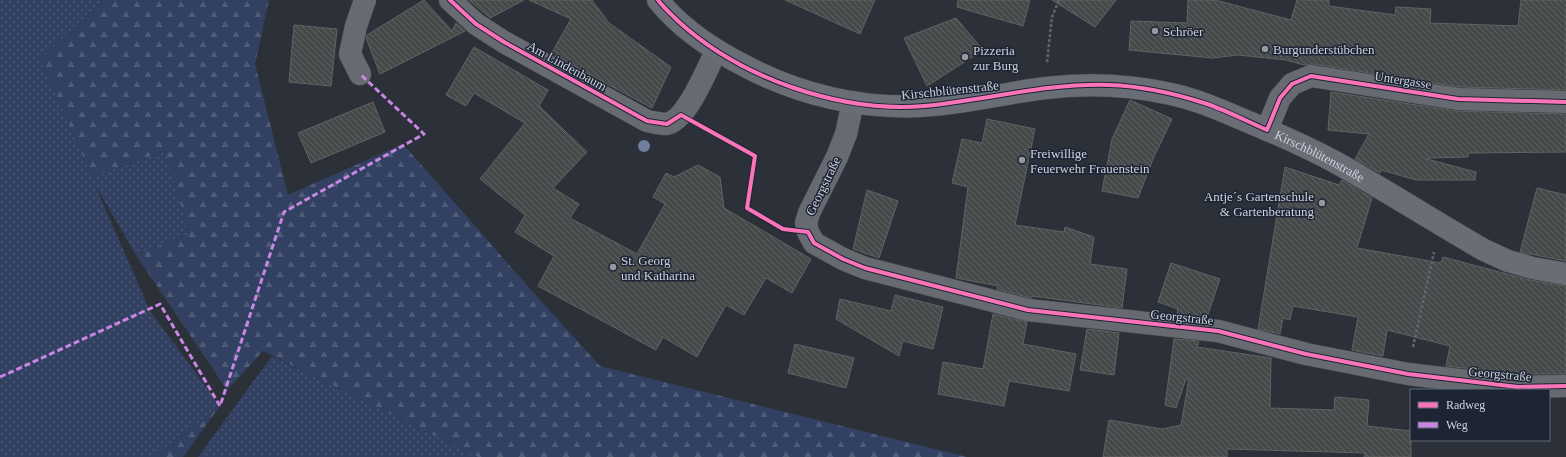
<svg xmlns="http://www.w3.org/2000/svg" width="1566" height="457" font-family="'Times New Roman',serif">
	<defs>
		<pattern id="grass-dots" width="8" height="8" patternUnits="userSpaceOnUse"><rect width="8" height="8" fill="#324162"/><path d="M2 2h.1M6 6h.1" fill="none" stroke="#4e5c78" stroke-width="1.8" stroke-linecap="round"/></pattern>
		<pattern id="forest-firs" width="22" height="20" patternUnits="userSpaceOnUse"><rect width="22" height="20" fill="#324162"/><path d="M5 1l3.5 6h-7zM16 11l3.5 6h-7z" fill="#4e5c78"/></pattern>
		<pattern id="building-back-hatch" width="6" height="6" patternUnits="userSpaceOnUse"><rect width="6" height="6" fill="#464949"/><path d="M-1 5l2 2M0 0l6 6M5-1l2 2" fill="none" stroke="#606263"/></pattern>
	</defs>
	<rect width="100%" height="100%" fill="#2c3038"/>
	<!-- grass -->
	<path fill="url(#grass-dots)" d="M 0,0 L 103,0 L 40,59 L 92,177 L 165,151 L 189,234 L 136,255 L 94,183 L 150,311 L 220,406 L 153,457 L 0,457 Z
		M 272,356 L 478,457 L 198,457 Z"/>
	<!-- forest -->
	<path fill="url(#forest-firs)" d="M 103,0 L 269,0 L 255,64 L 288,195 L 403,144 L 532,291 L 600,366 L 967,457 L 478,457 L 263,351 L 227,390 L 136,255 L 189,234 L 165,151 L 92,177 L 40,59 Z
		M 220,406 L 183,457 L 153,457 Z"/>
	<!-- building -->
	<path fill="url(#building-back-hatch)" stroke="#616362" d="M 424,0 L 452,31 L 456,23 L 465,31 L 380,74 L 366,38 L 367,35 Z
		M 469,0 L 524,0 L 490,18 Z
		M 529,0 L 592,0 L 609,23 L 671,67 L 652,108 L 551,54 L 571,19 Z
		M 785,0 L 875,0 L 860,34 Z
		M 958,0 L 1030,0 L 1023,26 L 957,7 Z
		M 1052,0 L 1116,0 L 1095,27 Z
		M 1188,0 L 1215,0 L 1291,20 L 1297,0 L 1329,0 L 1329,6 L 1395,15 L 1396,7 L 1431,9 L 1430,23 L 1518,26 L 1521,0 L 1566,0 L 1566,90 L 1459,87 L 1313,64 L 1304,65 L 1286,60 L 1238,55 L 1213,58 L 1129,50 L 1131,21 L 1187,23 Z
		M 956,18 L 983,50 L 927,86 L 904,38 Z
		M 294,25 L 337,29 L 331,86 L 289,82 Z
		M 474,47 L 548,90 L 539,106 L 587,152 L 553,188 L 579,204 L 570,218 L 637,254 L 665,204 L 653,197 L 666,173 L 674,177 L 698,165 L 720,177 L 724,208 L 811,259 L 792,293 L 766,278 L 744,315 L 726,305 L 697,357 L 663,337 L 656,350 L 538,286 L 554,256 L 515,232 L 525,215 L 480,179 L 525,123 L 474,93 L 466,106 L 446,95 Z
		M 1331,92 L 1456,111 L 1566,114 L 1566,152 L 1468,153 L 1468,157 L 1427,158 L 1427,159 L 1476,172 L 1475,180 L 1416,180 L 1381,170 L 1380,173 L 1355,159 L 1369,134 L 1328,130 Z
		M 1130,100 L 1172,119 L 1153,159 L 1138,198 L 1102,191 L 1112,139 Z
		M 373,102 L 385,132 L 311,163 L 298,133 Z
		M 987,119 L 1035,129 L 1015,225 L 1064,232 L 1065,227 L 1094,237 L 1090,264 L 1127,269 L 1122,308 L 1032,296 L 1032,298 L 1030,298 L 997,289 L 998,286 L 956,278 L 968,187 L 952,183 L 962,139 L 982,143 Z
		M 1285,167 L 1339,185 L 1342,180 L 1372,198 L 1357,248 L 1441,263 L 1443,257 L 1530,280 L 1566,286 L 1566,374 L 1519,374 L 1446,366 L 1450,346 L 1387,330 L 1383,356 L 1352,350 L 1358,317 L 1293,306 L 1290,320 L 1283,318 L 1280,334 L 1258,329 Z
		M 1537,188 L 1566,195 L 1566,261 L 1520,252 Z
		M 867,190 L 898,201 L 879,258 L 853,249 Z
		M 1171,263 L 1220,279 L 1207,317 L 1177,314 L 1178,309 L 1158,302 Z
		M 895,295 L 943,307 L 933,349 L 903,341 L 899,356 L 836,319 L 840,299 L 891,311 Z
		M 993,314 L 1027,322 L 1023,344 L 1076,354 L 1069,391 L 1009,381 L 1004,406 L 938,394 L 943,362 L 983,369 Z
		M 1087,329 L 1119,333 L 1114,375 L 1080,370 Z
		M 1174,339 L 1199,341 L 1197,347 L 1271,358 L 1270,408 L 1334,410 L 1335,397 L 1369,400 L 1367,426 L 1411,431 L 1411,457 L 1364,457 L 1365,453 L 1227,449 L 1227,457 L 1103,457 L 1109,420 L 1162,429 L 1181,425 L 1189,379 L 1186,379 L 1176,408 L 1165,405 Z
		M 795,344 L 854,358 L 846,388 L 788,373 Z"/>
	<g fill="none" stroke-linecap="round" stroke-linejoin="round">
		<!-- minor casing -->
		<g stroke="#4a4d54" stroke-width="23">
			<path id="minor" d="M 450,0 L 476,24 L 504,42 L 647,121 C 653,122 660,124 666,124 C 687,121 707,69 716,51
				M 360,74 L 350,54 L 356,26 L 365,0
				M 853,102 L 846,134 L 837,157 L 809,213 L 806,223 L 808,232 L 814,243 L 843,259 L 865,268 L 1028,310 L 1218,331 L 1306,354 L 1408,374 L 1518,387 L 1566,386
				M 1267,130 L 1280,98 L 1292,84 L 1311,76 L 1458,99 L 1566,102"/>
		</g>
		<!-- secondary casing -->
		<g stroke="#4a4d54" stroke-width="23">
			<g id="secondary">
				<path id="s1" d="M 658,0 C 681,29 715,51 747,67 C 800,95 861,109 921,106 C 963,104 1004,93 1046,88 C 1088,83 1129,85 1171,94 C 1199,100 1225,112 1251,123 C 1280,135 1309,148 1337,163 C 1387,191 1435,222 1484,250 L 1508,261 L 1533,268 L 1566,274"/>
			</g>
		</g>
		<!-- path -->
		<path stroke="#62666c" stroke-width="2.5" stroke-dasharray="3 2" stroke-linecap="butt" d="M 1047,62 L 1052,17 L 1059,0
			M 1413,347 L 1434,252"/>
		<!-- minor -->
		<use href="#minor" stroke="#676b71" stroke-width="22"/>
		<!-- secondary -->
		<use href="#secondary" stroke="#696e76" stroke-width="22"/>
		<!-- quiet -->
		<path stroke="#c787e3" stroke-width="3" stroke-dasharray="6 3" stroke-linecap="butt" d="M 0,377 L 160,304 L 220,406 L 284,212 L 424,134 L 360,74"/>
		<!-- cycleway casing -->
		<g stroke="#1d2434" stroke-width="6">
			<path id="cycleway" d="M 450,0 L 476,24 L 504,42 L 647,121 L 667,124 L 681,115 L 755,156 L 747,208 L 783,229 L 808,232 L 814,243 L 843,259 L 865,268 L 1028,310 L 1218,331 L 1306,354 L 1408,374 L 1518,387 L 1566,386
				M 658,0 C 664,8 671,14 678,21 C 740,78 840,113 924,106 C 986,100 1046,83 1109,85 C 1141,86 1173,93 1204,103 C 1226,110 1246,121 1267,130 L 1280,98 L 1292,84 L 1311,76 L 1458,99 L 1566,102"/>
		</g>
		<!-- cycleway -->
		<use href="#cycleway" stroke="#fb73b8" stroke-width="4"/>
	</g>
	<!-- trees -->
	<circle fill="#707f9e" cx="644" cy="146" r="6"/>
	<!-- markers -->
	<g fill="#9599a3" stroke="#1d2434" stroke-width="1.5">
		<circle cx="1155" cy="31" r="4"/>
		<circle cx="1265" cy="49" r="4"/>
		<circle cx="965" cy="57" r="4"/>
		<circle cx="1022" cy="160" r="4"/>
		<circle cx="1322" cy="203" r="4"/>
		<circle cx="613" cy="267" r="4"/>
	</g>
	<g text-anchor="middle" dominant-baseline="central" stroke-width="3" stroke-linejoin="round" paint-order="stroke">
		<!-- poi labels -->
		<g font-size="13" fill="#cdd2dd" stroke="#1d2434" text-anchor="start">
			<text x="1163" y="31">Schröer</text>
			<text x="1273" y="49">Burgunderstübchen</text>
			<text x="973" y="50">Pizzeria<tspan x="973" dy="15">zur Burg</tspan></text>
			<text x="1030" y="153">Freiwillige<tspan x="1030" dy="15">Feuerwehr Frauenstein</tspan></text>
			<text x="1314" y="196" text-anchor="end">Antje´s Gartenschule<tspan x="1314" dy="15">&amp; Gartenberatung</tspan></text>
			<text x="621" y="260">St. Georg<tspan x="621" dy="15">und Katharina</tspan></text>
		</g>
		<!-- street labels -->
		<g font-size="13" fill="#cdd2dd" stroke="#1d2434">
			<text transform="translate(567 66) rotate(29)">Am Lindenbaum</text>
			<text transform="translate(1403 80) rotate(9)">Untergasse</text>
			<text transform="translate(950 90) rotate(-6)">Kirschblütenstraße</text>
			<text stroke="none"><textPath href="#s1" startOffset="706">Kirschblütenstraße</textPath></text>
			<text transform="translate(823 186) rotate(-64)">Georgstraße</text>
			<text transform="translate(1182 317) rotate(6)">Georgstraße</text>
			<text transform="translate(1500 374) rotate(5)">Georgstraße</text>
		</g>
	</g>
	<!-- legend -->
	<rect x="1410" y="389" width="140" height="52" fill="#1d2434" stroke="#636a78"/>
	<rect x="1418" y="402" width="20" height="6" fill="#fb73b8" stroke="#636a78"/>
	<text x="1446" y="409" font-size="12" fill="#cdd2dd">Radweg</text>
	<rect x="1418" y="422" width="20" height="6" fill="#c787e3" stroke="#636a78"/>
	<text x="1446" y="429" font-size="12" fill="#cdd2dd">Weg</text>
</svg>
